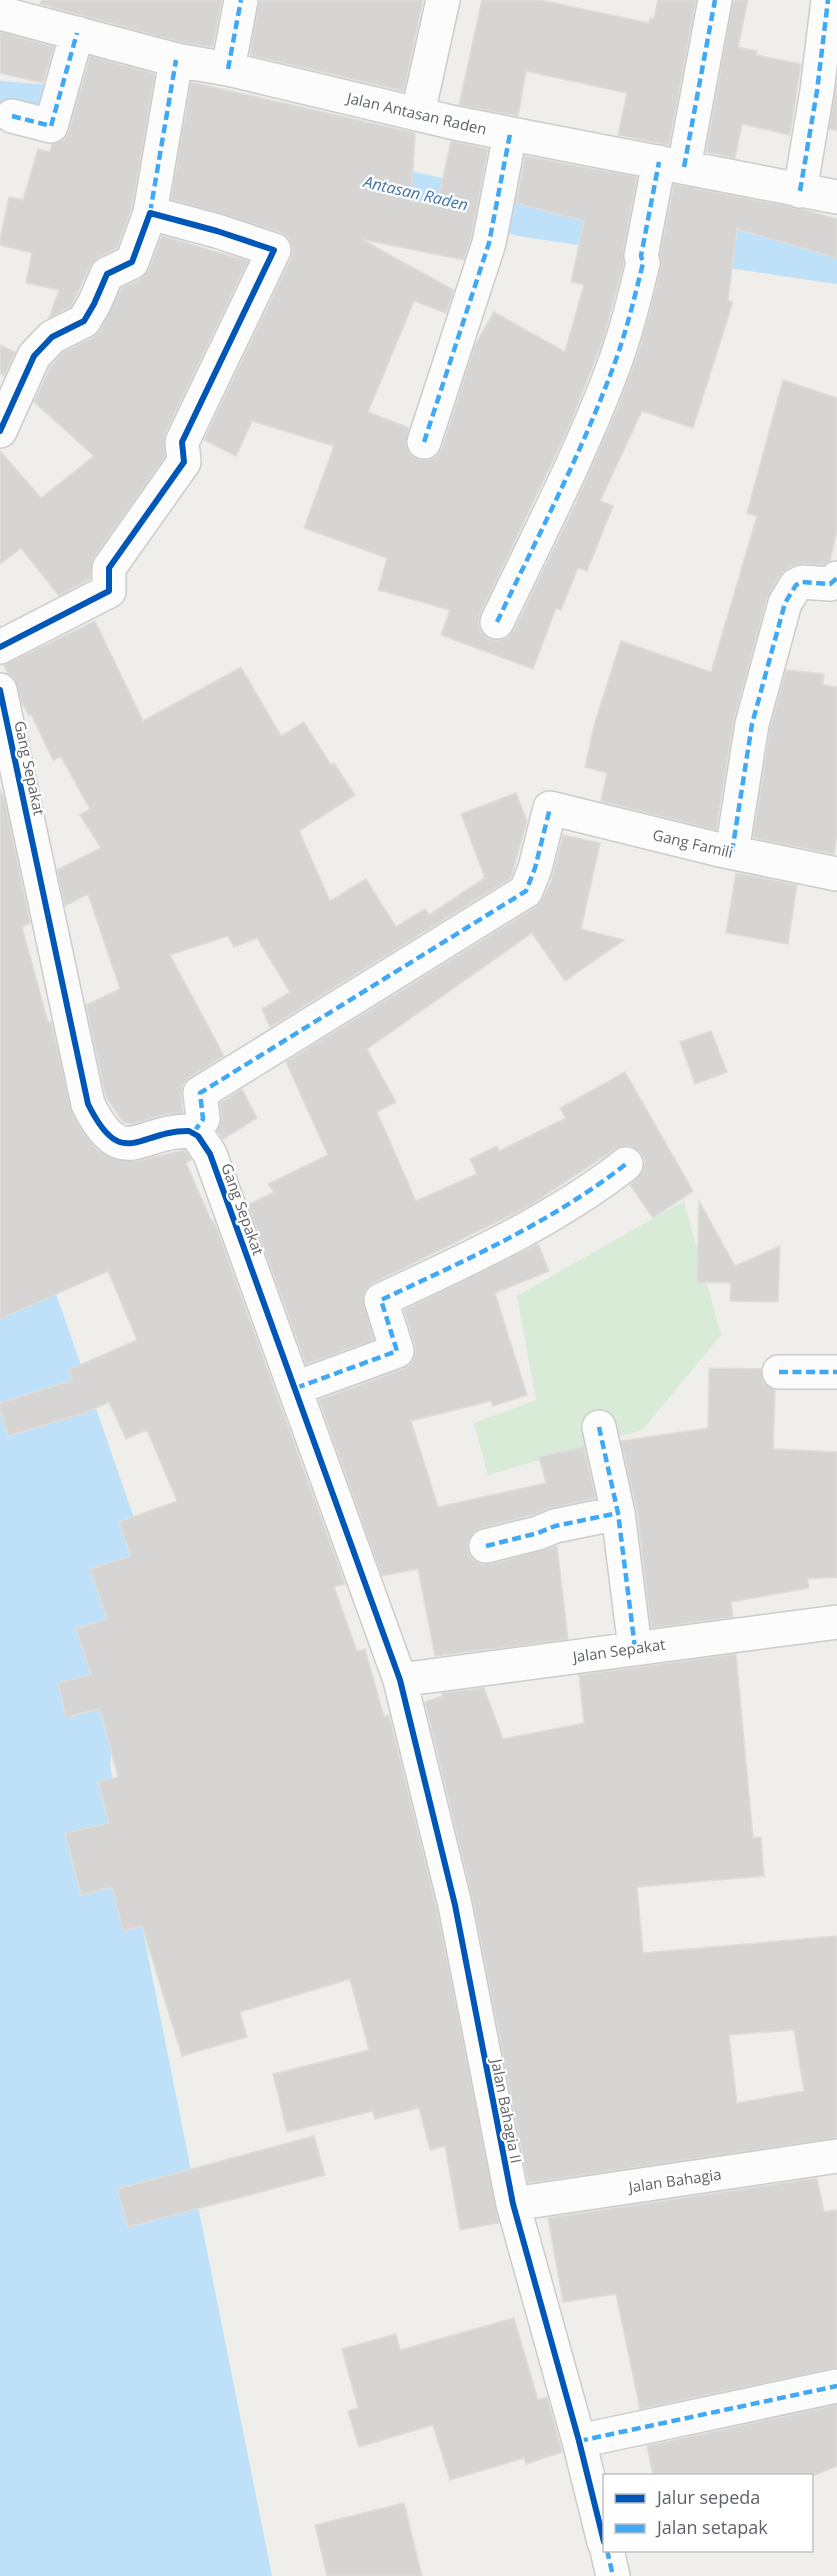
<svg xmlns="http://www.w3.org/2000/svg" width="837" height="2576" font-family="'Open Sans',sans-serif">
	<rect width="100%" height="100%" fill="#efeeea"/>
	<!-- green -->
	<path fill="#d8ebd6" d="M 684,1201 L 721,1335 L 642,1430 L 488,1475 L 474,1423 L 536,1400 L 517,1296 Z"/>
	<!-- water -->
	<path fill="#bfe0f9" d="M 0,811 L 1,1135 L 135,1521 L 110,1765 L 272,2576 L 0,2576 Z"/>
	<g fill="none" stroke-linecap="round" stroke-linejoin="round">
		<!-- canal -->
		<path stroke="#bfe0f9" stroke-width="40" d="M 0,101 L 60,106 L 236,151
			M 359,180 L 526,217 L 837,264"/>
	</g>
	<!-- building -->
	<path fill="#d6d5d3" stroke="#deddd9" stroke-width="1.5" fill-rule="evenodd" d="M 42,0 L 222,0 L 213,47 L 180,42 L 40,4 Z
		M 259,0 L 423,0 L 404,91 L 250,55 Z
		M 482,0 L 540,0 L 649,23 L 650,18 L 654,19 L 658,0 L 696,0 L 669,145 L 618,135 L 627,93 L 526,71 L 518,116 L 459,105 Z
		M 733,0 L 748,0 L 738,47 L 757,51 L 756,55 L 801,64 L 790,135 L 742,124 L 735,158 L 706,152 Z
		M 0,32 L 54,47 L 43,83 L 0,73 Z
		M 90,56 L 155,74 L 132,208 L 117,248 L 99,257 L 90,266 L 71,307 L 49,318 L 59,290 L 26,283 L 32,253 L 0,245 L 0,239 L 9,197 L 23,200 L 38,149 L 50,152 L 52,144 L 64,140 L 69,132 Z
		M 191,82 L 415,133 L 411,201 L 437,205 L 451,141 L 488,149 L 471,238 L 464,260 L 361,239 L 454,290 L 446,313 L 414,301 L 368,412 L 409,428 L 406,446 L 410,455 L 419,460 L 428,460 L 437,456 L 442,448 L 475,345 L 494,312 L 565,352 L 584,285 L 571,282 L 584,221 L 516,203 L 525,156 L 637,177 L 623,252 L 624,263 L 603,340 L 568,429 L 480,614 L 478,623 L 481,632 L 489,639 L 498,641 L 507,638 L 514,630 L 574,507 L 616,412 L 639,351 L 654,295 L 661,267 L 660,255 L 674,184 L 801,209 L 837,219 L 837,258 L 737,229 L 728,300 L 733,302 L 693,428 L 642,411 L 600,501 L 613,506 L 587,571 L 578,568 L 561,610 L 556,608 L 533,669 L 441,635 L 450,610 L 378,590 L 387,558 L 304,528 L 334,446 L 252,421 L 236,456 L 204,440 L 291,258 L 293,248 L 289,239 L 280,232 L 171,199 Z
		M 837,82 L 837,131 L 829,129 Z
		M 162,236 L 248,261 L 165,434 L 165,457 L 94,557 L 90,579 L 59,596 L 21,548 L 0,564 L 0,451 L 41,498 L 94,456 L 34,402 L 50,367 L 63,352 L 92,338 L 100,331 L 121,288 L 140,279 L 149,269 Z
		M 0,345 L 15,352 L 4,376 L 0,373 Z
		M 783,380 L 837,398 L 837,530 L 830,561 L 824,565 L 803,563 L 788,568 L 780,575 L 767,598 L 734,719 L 716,830 L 601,801 L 607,773 L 585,767 L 595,722 L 621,641 L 711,672 L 757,516 L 747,513 Z
		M 95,621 L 143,721 L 241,667 L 281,736 L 304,722 L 331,765 L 334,763 L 355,795 L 299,831 L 330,901 L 366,879 L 396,927 L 425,909 L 429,915 L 485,878 L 461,814 L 516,793 L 527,821 L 511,878 L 270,1027 L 262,1009 L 290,992 L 257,938 L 234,947 L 228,936 L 170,955 L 224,1056 L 190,1077 L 183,1084 L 181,1095 L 183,1113 L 167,1114 L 131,1124 L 123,1122 L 106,1097 L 86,1005 L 120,989 L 88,894 L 65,906 L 57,870 L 101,848 L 80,815 L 90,809 L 61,757 L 53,760 L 31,714 L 29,716 L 21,701 L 14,678 L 8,674 L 4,665 Z
		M 786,670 L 824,674 L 823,685 L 837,687 L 837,835 L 834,854 L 753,838 L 770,728 Z
		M 0,790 L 4,797 L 30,923 L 22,927 L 48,1022 L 51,1021 L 72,1113 L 84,1134 L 97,1150 L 114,1159 L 137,1161 L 185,1150 L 191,1160 L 186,1163 L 212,1222 L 214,1221 L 345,1584 L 334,1587 L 357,1651 L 365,1649 L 384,1717 L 389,1715 L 437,1909 L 499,2223 L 460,2230 L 445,2146 L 430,2150 L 419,2108 L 375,2119 L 373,2111 L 287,2132 L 273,2074 L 369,2050 L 350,1979 L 240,2012 L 247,2037 L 182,2056 L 142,1926 L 123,1931 L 112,1887 L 81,1895 L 65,1833 L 109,1823 L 98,1782 L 118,1777 L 100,1709 L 66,1717 L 58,1683 L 91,1675 L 76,1629 L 107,1619 L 90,1569 L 131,1556 L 119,1522 L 177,1501 L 147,1430 L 126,1439 L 109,1402 L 87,1412 L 8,1436 L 0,1411 L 0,1403 L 73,1380 L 68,1370 L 137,1340 L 108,1271 L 0,1319 Z
		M 563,835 L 600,843 L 581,929 L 624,940 L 565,981 L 532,933 L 367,1049 L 396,1102 L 377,1112 L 416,1201 L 477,1174 L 470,1159 L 497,1146 L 499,1151 L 566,1118 L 560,1108 L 625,1072 L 693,1191 L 653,1218 L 630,1185 L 643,1171 L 645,1162 L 641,1153 L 633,1147 L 623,1146 L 615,1149 L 529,1206 L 373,1283 L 366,1289 L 363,1297 L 374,1340 L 306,1364 L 248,1205 L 274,1192 L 268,1184 L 328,1155 L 286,1062 L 536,907 L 543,898 L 551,881 Z
		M 736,873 L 797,885 L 788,944 L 726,933 Z
		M 711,1031 L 727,1072 L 695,1084 L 680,1042 Z
		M 242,1089 L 257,1118 L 223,1139 L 217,1131 L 222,1118 L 220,1103 Z
		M 699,1201 L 735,1266 L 780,1246 L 778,1302 L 730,1301 L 731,1283 L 697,1282 Z
		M 538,1244 L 549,1271 L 495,1293 L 527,1395 L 493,1406 L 491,1401 L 411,1421 L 438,1507 L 546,1483 L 539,1457 L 584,1447 L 596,1498 L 551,1508 L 532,1515 L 481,1528 L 473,1533 L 468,1541 L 468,1550 L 472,1559 L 481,1564 L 491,1564 L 557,1546 L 568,1639 L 435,1656 L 418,1569 L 382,1576 L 319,1400 L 403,1369 L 411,1364 L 415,1355 L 415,1346 L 404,1310 Z
		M 709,1368 L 761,1369 L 763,1382 L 775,1390 L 773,1449 L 837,1452 L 837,1577 L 807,1579 L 809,1588 L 731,1602 L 733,1617 L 651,1628 L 637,1511 L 621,1441 L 708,1428 Z
		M 736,1654 L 753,1838 L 761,1837 L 764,1876 L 637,1887 L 643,1953 L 837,1936 L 837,2138 L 528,2183 L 473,1901 L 425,1702 L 442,1696 L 442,1693 L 484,1688 L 503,1739 L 584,1723 L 579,1675 ZM 794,2030 L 804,2091 L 737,2103 L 729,2035 Z
		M 314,2136 L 325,2175 L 128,2227 L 117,2189 Z
		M 817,2178 L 824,2212 L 837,2210 L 837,2368 L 640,2409 L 616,2294 L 563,2302 L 548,2218 Z
		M 514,2318 L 538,2400 L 547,2397 L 562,2452 L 526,2464 L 524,2458 L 450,2480 L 433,2425 L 359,2447 L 348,2411 L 358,2408 L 342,2349 L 396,2334 L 400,2350 Z
		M 837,2405 L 837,2466 L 816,2475 L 653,2475 L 647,2446 Z
		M 404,2503 L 422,2576 L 327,2576 L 315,2525 Z"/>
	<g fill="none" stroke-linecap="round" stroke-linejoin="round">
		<!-- minor casing -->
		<g stroke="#cbcccc" stroke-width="36">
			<path id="minor" d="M 0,13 L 176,60 L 228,69 L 455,123 L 837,197
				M 228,69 L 241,0
				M 418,113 L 443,0
				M 12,116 L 51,126 L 77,33
				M 684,167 L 715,0
				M 800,191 L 817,91 L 828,0
				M 150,213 L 176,60
				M 0,431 L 34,356 L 52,337 L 84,321 L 94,304 L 107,274 L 132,262 L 150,213 L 217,231 L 274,250 L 182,442 L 184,462 L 109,568 L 109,591 L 0,647
				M 424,442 L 489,243 L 510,134
				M 497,622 C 536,540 579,458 611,373 C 625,337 634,300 643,263 L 641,256 L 659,162
				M 0,690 L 88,1104 C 122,1173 139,1130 189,1131 L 198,1136 L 210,1154 L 400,1680 L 455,1905 L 513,2204 L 579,2441 L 604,2542
				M 732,852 L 752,724 L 785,603 L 796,585 L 802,582 L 830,584 L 837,578
				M 194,1132 L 203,1119 L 200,1093 L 526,891 L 535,868 L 550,808 L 720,850 L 837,874
				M 779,1372 L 837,1372
				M 296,1388 L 397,1351 L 381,1300 C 466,1260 552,1222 626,1164
				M 599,1427 L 618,1513 L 635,1648
				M 486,1546 L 538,1533 L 555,1526 L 618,1513
				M 400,1680 L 837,1622
				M 513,2204 L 837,2156
				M 579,2441 L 837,2386
				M 607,2550 L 613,2576"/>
		</g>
		<!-- minor -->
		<use href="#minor" stroke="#fdfcfc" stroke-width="33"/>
		<!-- quiet -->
		<path stroke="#3fa9f5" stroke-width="4.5" stroke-dasharray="9 4.5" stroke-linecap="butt" d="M 228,69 L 241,0
			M 12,116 L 51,126 L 77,33
			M 684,167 L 715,0
			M 800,191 L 817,91 L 828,0
			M 150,213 L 176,60
			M 424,442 L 489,243 L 510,134
			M 497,622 C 536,540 579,458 611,373 C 625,337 634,300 643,263 L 641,256 L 659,162
			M 732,852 L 752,724 L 785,603 L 796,585 L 802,582 L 830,584 L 837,578
			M 194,1132 L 203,1119 L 200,1093 L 526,891 L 535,868 L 550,808
			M 779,1372 L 837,1372
			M 296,1388 L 397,1351 L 381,1300 C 466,1260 552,1222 626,1164
			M 599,1427 L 618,1513 L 635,1648
			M 486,1546 L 538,1533 L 555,1526 L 618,1513
			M 579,2441 L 837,2386
			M 607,2550 L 613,2576"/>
		<!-- cycleway casing -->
		<g stroke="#fff" stroke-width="10">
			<path id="cycleway" d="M 0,431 L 34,356 L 52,337 L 84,321 L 94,304 L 107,274 L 132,262 L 150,213 L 217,231 L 274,250 L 182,442 L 184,462 L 109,568 L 109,591 L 0,647
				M 0,690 L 88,1104 C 122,1173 139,1130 189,1131 L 198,1136 L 210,1154 L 400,1680 L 455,1905 L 513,2204 L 579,2441 L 604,2542"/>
		</g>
		<!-- cycleway -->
		<use href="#cycleway" stroke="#0057b8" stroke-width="6"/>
	</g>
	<g text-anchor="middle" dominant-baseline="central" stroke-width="4.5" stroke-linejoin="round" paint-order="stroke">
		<!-- street labels -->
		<g font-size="15" fill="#5f6368" stroke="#fff">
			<text transform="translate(417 113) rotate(13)">Jalan Antasan Raden</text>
			<text transform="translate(30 768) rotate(78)">Gang Sepakat</text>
			<text transform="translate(693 843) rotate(13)">Gang Famili</text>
			<text transform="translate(243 1209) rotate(70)">Gang Sepakat</text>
			<text transform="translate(619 1650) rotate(-8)">Jalan Sepakat</text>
			<text transform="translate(507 2111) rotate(79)">Jalan Bahagia II</text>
			<text transform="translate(675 2180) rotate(-8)">Jalan Bahagia</text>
		</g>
		<!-- water labels -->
		<g font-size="16" font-style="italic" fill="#4174aa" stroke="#fff">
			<text transform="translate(416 193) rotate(13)">Antasan Raden</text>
		</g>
	</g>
	<!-- legend -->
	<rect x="603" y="2474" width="210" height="78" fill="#ffffff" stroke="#bfc1c3" stroke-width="1.5"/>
	<rect x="615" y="2494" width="30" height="9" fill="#0057b8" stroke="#bfc1c3" stroke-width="1.5"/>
	<text x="657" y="2504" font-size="18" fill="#5f6368">Jalur sepeda</text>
	<rect x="615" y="2524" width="30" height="9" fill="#3fa9f5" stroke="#bfc1c3" stroke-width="1.5"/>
	<text x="657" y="2534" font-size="18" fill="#5f6368">Jalan setapak</text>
</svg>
